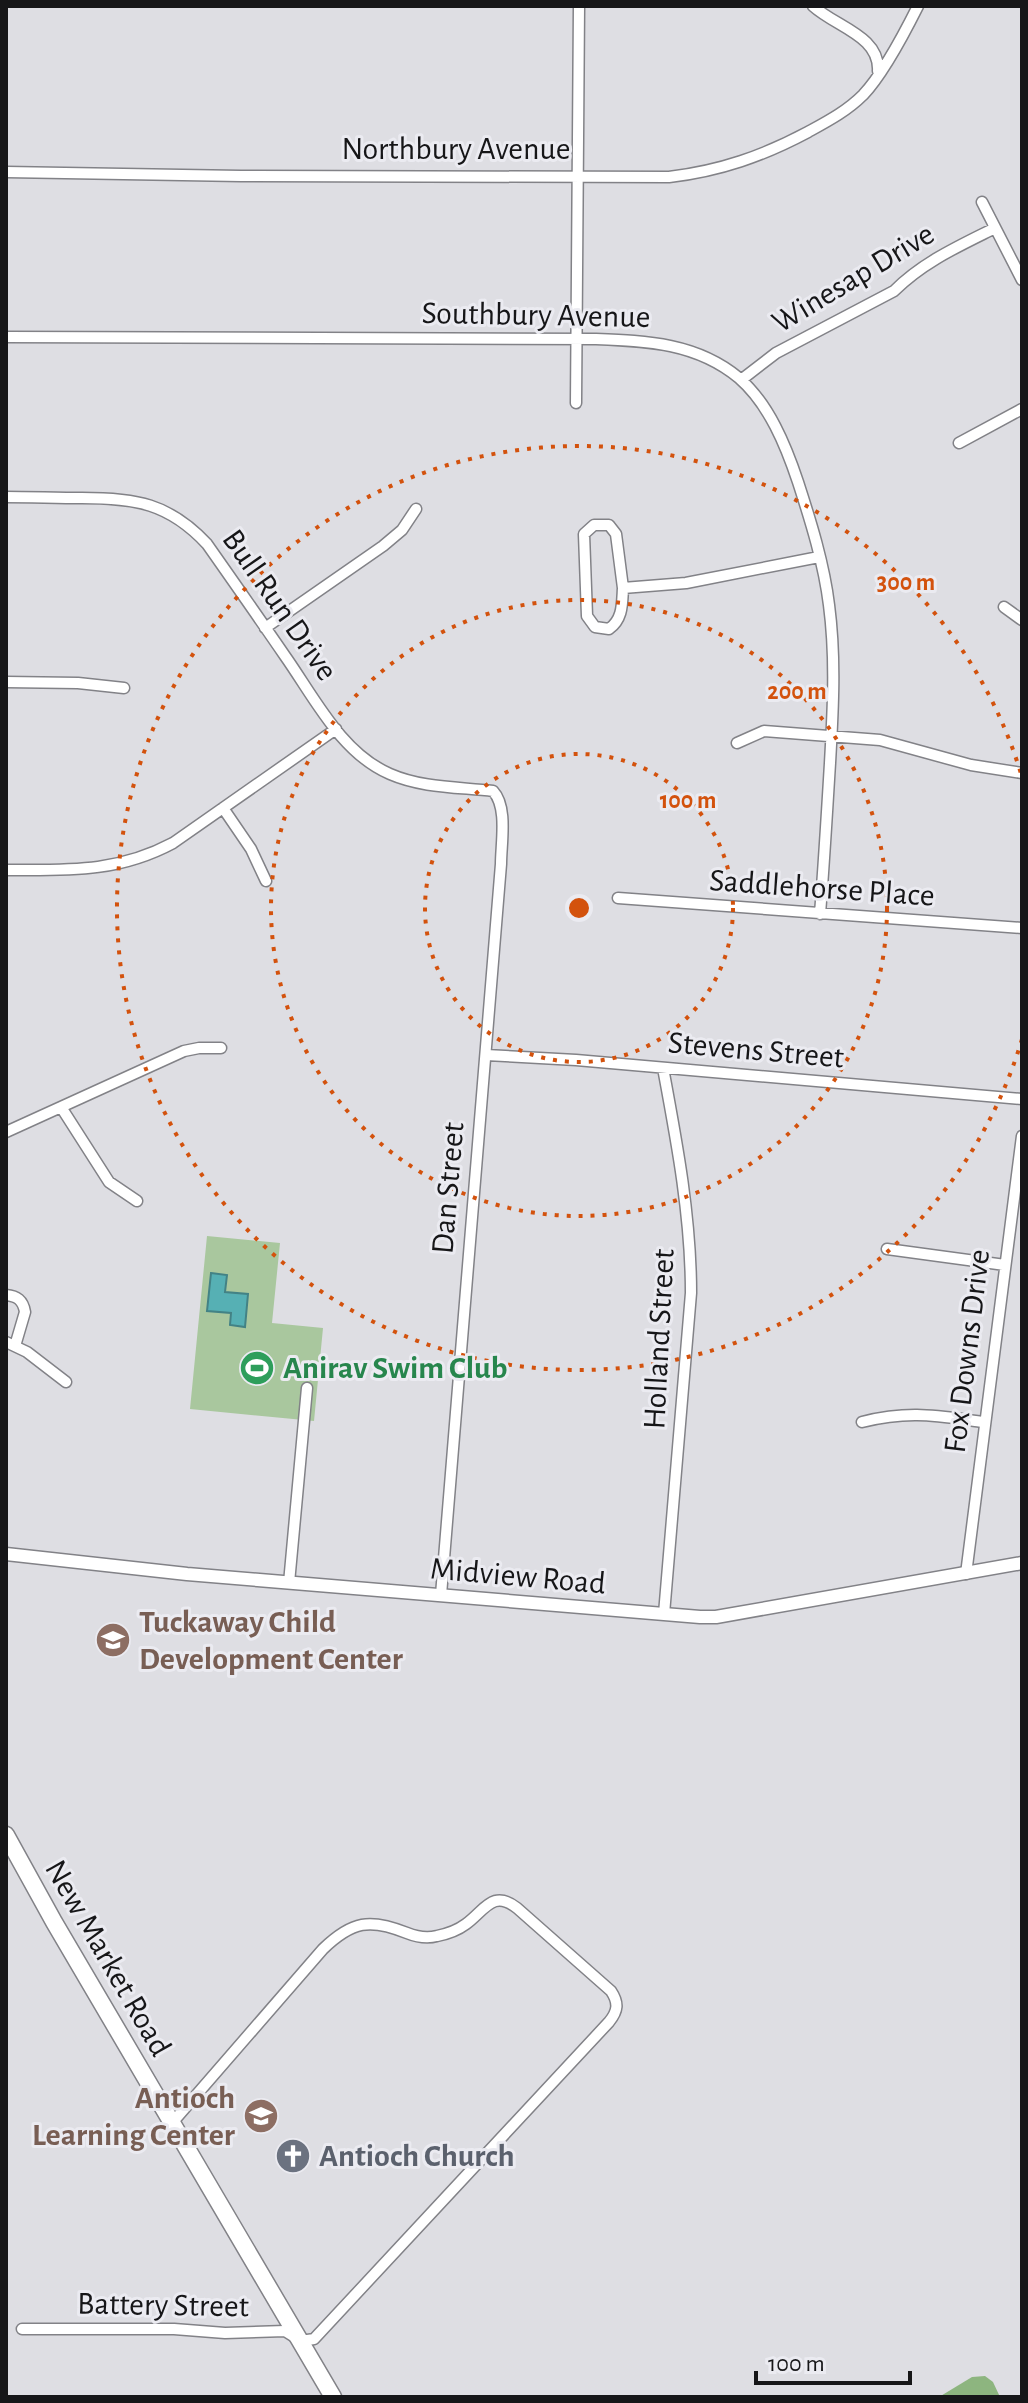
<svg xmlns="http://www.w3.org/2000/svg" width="1028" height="2403" font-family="'Alegreya Sans',sans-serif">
	<rect width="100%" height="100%" fill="#dedee3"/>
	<!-- green -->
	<path fill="#a9c79e" d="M 207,1236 L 280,1243 L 272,1323 L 323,1328 L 314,1421 L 190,1409 Z"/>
	<!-- forest -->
	<path fill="#8db57f" d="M 985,2376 L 993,2382 L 1000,2397 L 939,2397 L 972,2377 Z"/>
	<!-- water -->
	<path fill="#56b0b4" stroke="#438285" stroke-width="2" d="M 211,1273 L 227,1275 L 225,1292 L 248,1294 L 245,1327 L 230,1325 L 231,1313 L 207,1311 Z"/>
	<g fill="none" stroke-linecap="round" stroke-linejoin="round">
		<!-- minor casing -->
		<g stroke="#828287" stroke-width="13">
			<path id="minor" d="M 813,6 C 836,27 880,36 878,71
				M 6,172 L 241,176 L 669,177 C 720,171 763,156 808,132 C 828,121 847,111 863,95 C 883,74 905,32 918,6
				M 982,202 L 1022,280
				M 6,337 L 596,339 C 647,341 697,343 739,378 C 769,404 786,446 798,482 C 811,522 824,564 829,605 C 836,658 833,710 830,763 C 827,813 824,863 820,914
				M 741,380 L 776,353 L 894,291 C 923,262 959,246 995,228
				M 576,403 L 579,6
				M 959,443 L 1022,409
				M 6,497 C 31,497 57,498 82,498 C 135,498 169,503 207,544 C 233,581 259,618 285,656 C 314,697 341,753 390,774 C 422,788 458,787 493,791 C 508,807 501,843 501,864 L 441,1595
				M 623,588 C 622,604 623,619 609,629 L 595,627 L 587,616 L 584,534 L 594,525 L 609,525 L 616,534 L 623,588 L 686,583 L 819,557
				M 1004,607 L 1022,620
				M 265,628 L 383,546 L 402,530 L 416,509
				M 6,682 L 78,683 L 124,688
				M 737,743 L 764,731 L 880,740 L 971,765 L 1022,773
				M 223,808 L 251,849 L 266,881
				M 6,870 C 67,870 117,873 173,843 L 336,729
				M 618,898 L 1022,928
				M 486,1055 L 576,1060 L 1022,1099
				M 663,1068 C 677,1143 691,1217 691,1293 L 664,1614
				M 61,1107 L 109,1182 L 137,1201
				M 6,1132 L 184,1051 L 199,1048 L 221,1048
				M 887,1249 L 1005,1265
				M 6,1295 C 17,1296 23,1300 25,1312 L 15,1346
				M 6,1342 L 27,1352 L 66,1382
				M 862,1422 C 910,1410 937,1416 984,1422
				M 966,1574 L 1022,1136
				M 289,1583 L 307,1388
				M 22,2329 L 174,2329 L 225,2333 L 285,2331 L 301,2341 L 314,2339 L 609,2022 C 618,2011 619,2003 611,1991 L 517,1908 C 493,1889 485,1910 466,1924 C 458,1930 447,1934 437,1936 C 426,1939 417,1937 407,1933 C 370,1918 352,1921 323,1949 L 172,2123"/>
		</g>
		<!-- tertiary casing -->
		<g stroke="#828287" stroke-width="15">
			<path id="tertiary" d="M 6,1554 L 187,1574 L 700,1617 L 716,1617 L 1022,1563"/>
		</g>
		<!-- primary casing -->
		<g stroke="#828287" stroke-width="19">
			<path id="primary" d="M 6,1835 L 54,1922 L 333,2397"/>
		</g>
		<!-- minor -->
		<use href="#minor" stroke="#fff" stroke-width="10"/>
		<!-- tertiary -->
		<use href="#tertiary" stroke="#fff" stroke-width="12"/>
		<!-- primary -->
		<use href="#primary" stroke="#fff" stroke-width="16"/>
	</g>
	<!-- distance rings -->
	<g fill="none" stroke="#d3520d" stroke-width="4" stroke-dasharray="4 8">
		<circle cx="579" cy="908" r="154"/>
		<circle cx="579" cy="908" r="308"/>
		<path d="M1022 1039A462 462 0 1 1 1022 777"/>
	</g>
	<!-- icons -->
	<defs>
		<g id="stadium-disc" transform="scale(1.8)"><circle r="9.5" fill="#2e9e5b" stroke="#ebebf1"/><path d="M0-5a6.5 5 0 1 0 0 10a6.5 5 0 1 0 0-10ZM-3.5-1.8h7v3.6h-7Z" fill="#fff"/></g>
		<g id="school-disc" transform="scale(1.8)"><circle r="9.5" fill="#8d6e63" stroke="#ebebf1"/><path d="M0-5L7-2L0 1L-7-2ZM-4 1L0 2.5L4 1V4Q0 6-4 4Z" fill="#fff"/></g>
		<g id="church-disc" transform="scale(1.8)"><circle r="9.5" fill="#6b7280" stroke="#ebebf1"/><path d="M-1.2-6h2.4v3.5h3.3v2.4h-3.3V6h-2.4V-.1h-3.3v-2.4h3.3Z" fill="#fff"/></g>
	</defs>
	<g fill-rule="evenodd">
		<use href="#stadium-disc" x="257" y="1368"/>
		<use href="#school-disc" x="113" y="1640"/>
		<use href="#school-disc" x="261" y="2116"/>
		<use href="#church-disc" x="293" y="2156"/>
	</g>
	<g text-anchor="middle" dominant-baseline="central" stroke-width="6" stroke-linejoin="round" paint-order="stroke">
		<!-- street labels -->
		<g font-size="32" fill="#161618" stroke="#ebebf1">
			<text x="456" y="149">Northbury Avenue</text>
			<text transform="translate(853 278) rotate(-31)">Winesap Drive</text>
			<text transform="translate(536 315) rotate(1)">Southbury Avenue</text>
			<text transform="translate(280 605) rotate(55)">Bull Run Drive</text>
			<text transform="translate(822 888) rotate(4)">Saddlehorse Place</text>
			<text transform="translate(756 1050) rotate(5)">Stevens Street</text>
			<text transform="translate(448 1188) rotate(-85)">Dan Street</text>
			<text transform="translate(659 1339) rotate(-87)">Holland Street</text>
			<text transform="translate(967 1351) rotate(-83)">Fox Downs Drive</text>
			<text transform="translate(518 1576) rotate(5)">Midview Road</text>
			<text transform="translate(108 1958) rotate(60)">New Market Road</text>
			<text transform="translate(163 2305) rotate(1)">Battery Street</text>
		</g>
		<!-- leisure labels -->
		<g font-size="32" font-weight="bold" fill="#27864d" stroke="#ebebf1" text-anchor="start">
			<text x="283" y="1368">Anirav Swim Club</text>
		</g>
		<!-- education labels -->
		<g font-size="32" font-weight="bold" fill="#785e54" stroke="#ebebf1" text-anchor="start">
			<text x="139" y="1622">Tuckaway Child<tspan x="139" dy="37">Development Center</tspan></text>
			<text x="235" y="2098" text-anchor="end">Antioch<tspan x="235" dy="37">Learning Center</tspan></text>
		</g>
		<!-- worship labels -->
		<g font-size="32" font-weight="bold" fill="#5b616d" stroke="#ebebf1" text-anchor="start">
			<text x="319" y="2156">Antioch Church</text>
		</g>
	</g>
	<circle cx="579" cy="908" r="12" fill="#d3520d" stroke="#ebebf1" stroke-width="4"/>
	<g font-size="24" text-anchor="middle" font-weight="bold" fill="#d3520d" stroke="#ebebf1" stroke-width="6" stroke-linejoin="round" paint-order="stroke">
		<text x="906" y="590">300 m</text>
		<text x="797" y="699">200 m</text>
		<text x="688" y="808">100 m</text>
	</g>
	<!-- border -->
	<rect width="1028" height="2403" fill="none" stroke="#161618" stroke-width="16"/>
	<!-- scale -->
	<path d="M756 2371v12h154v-12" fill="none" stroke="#161618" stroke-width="4"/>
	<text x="768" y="2371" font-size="24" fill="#161618" stroke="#ebebf1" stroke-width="6" paint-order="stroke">100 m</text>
</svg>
